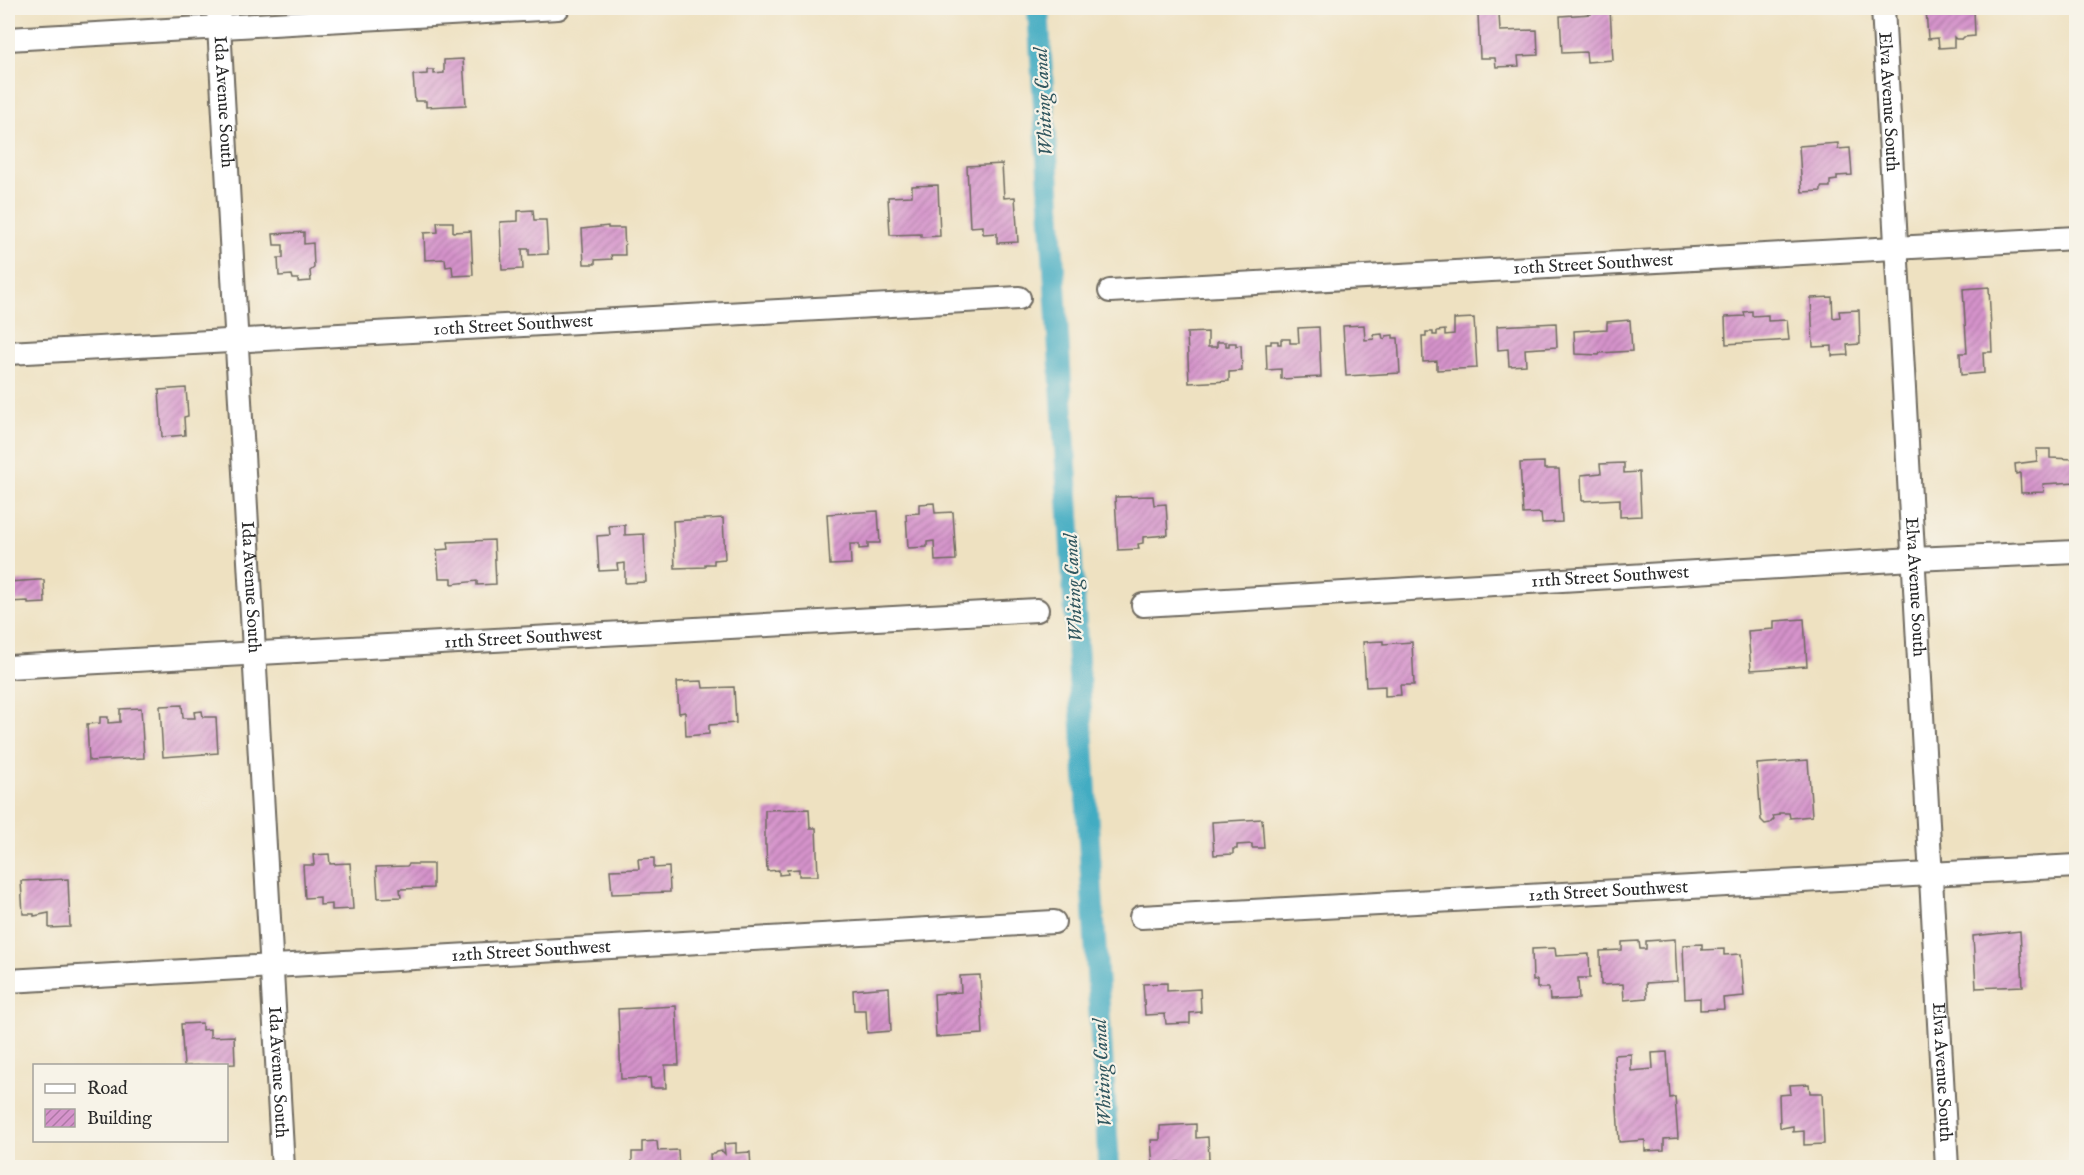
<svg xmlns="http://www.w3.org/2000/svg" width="2084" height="1175" font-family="'IM FELL English',serif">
	<defs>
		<pattern id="building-hatch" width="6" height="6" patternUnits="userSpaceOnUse" patternTransform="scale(1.5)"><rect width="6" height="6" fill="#d593cb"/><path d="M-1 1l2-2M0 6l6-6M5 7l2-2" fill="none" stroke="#ad78a5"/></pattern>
	</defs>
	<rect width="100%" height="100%" fill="#f7f3e8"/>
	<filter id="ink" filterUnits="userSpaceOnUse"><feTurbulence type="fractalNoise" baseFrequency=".0167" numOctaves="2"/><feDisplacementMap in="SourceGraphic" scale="12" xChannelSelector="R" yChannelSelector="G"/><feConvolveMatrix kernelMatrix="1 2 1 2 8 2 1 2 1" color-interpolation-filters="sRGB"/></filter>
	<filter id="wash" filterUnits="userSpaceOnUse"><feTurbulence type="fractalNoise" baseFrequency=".008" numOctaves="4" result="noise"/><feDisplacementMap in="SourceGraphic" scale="24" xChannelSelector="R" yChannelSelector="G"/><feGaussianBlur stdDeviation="1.35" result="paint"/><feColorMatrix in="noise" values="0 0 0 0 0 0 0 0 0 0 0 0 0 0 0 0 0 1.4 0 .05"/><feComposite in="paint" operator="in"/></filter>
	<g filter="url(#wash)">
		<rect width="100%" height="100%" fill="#eee1c1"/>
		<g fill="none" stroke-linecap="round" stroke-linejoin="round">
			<!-- canal -->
			<path stroke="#42acc2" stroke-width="22" d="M 1038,8 L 1109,1168"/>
		</g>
		<g id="blocks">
			<!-- building -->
			<path fill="url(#building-hatch)" d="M 1937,8 L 1974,8 L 1975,36 L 1964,37 L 1962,39 L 1956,39 L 1954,37 L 1954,47 L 1939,48 L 1938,38 L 1928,39 L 1926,9 Z
				M 1610,9 L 1613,60 L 1587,62 L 1586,52 L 1562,53 L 1560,16 L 1591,14 L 1591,10 Z
				M 1499,13 L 1500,31 L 1537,30 L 1538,55 L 1518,56 L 1519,66 L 1496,67 L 1495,58 L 1480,58 L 1478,14 Z
				M 463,59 L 466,105 L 426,107 L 426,101 L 415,101 L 413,75 L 427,74 L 427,70 L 434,70 L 434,74 L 444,73 L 444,60 Z
				M 1838,143 L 1838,149 L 1850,148 L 1852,175 L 1837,176 L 1837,180 L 1830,181 L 1830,187 L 1821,187 L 1821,191 L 1802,192 L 1799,146 Z
				M 1002,164 L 1004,198 L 1015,197 L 1018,242 L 997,243 L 997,233 L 983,234 L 983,226 L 970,227 L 967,166 Z
				M 938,185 L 940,236 L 921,237 L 921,234 L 890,235 L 888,197 L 912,196 L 912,186 Z
				M 533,210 L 534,220 L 546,220 L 548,254 L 529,255 L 529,249 L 522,249 L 523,269 L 502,270 L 500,222 L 518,221 L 518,211 Z
				M 437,222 L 453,222 L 453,232 L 471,231 L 473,275 L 453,276 L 452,266 L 446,267 L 445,259 L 425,260 L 424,233 L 438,232 Z
				M 608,226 L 608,228 L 624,228 L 625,255 L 611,255 L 612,259 L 595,260 L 595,264 L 584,264 L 582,229 Z
				M 304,232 L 304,244 L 313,243 L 314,268 L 310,271 L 311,281 L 298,282 L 298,279 L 293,279 L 292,275 L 279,276 L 278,258 L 283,258 L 283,245 L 274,245 L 273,234 Z
				M 1989,287 L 1992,352 L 1983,352 L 1984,373 L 1961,375 L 1960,353 L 1967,353 L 1963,289 Z
				M 1832,297 L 1833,318 L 1840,317 L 1839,311 L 1859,310 L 1860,344 L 1847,345 L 1848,355 L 1832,356 L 1832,346 L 1813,347 L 1811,298 Z
				M 1752,311 L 1752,316 L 1768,315 L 1768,321 L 1787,320 L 1789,340 L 1726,344 L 1725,317 L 1745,316 L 1744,312 Z
				M 1474,318 L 1477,368 L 1437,370 L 1437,361 L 1423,362 L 1422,336 L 1426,336 L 1426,332 L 1433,332 L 1433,335 L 1437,335 L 1437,331 L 1445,330 L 1445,335 L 1454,334 L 1454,319 Z
				M 1630,320 L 1632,351 L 1600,353 L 1599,355 L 1575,354 L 1574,331 L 1607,329 L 1607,322 Z
				M 1556,323 L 1557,347 L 1525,349 L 1526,365 L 1509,366 L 1508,349 L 1498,350 L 1497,326 Z
				M 1364,325 L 1365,340 L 1374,339 L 1373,335 L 1382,334 L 1383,339 L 1386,338 L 1386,336 L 1393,335 L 1393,338 L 1398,338 L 1400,373 L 1346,376 L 1343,326 Z
				M 1319,327 L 1321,377 L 1281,379 L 1281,369 L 1267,370 L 1266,344 L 1271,344 L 1271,341 L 1278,341 L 1278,344 L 1281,344 L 1281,339 L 1290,339 L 1290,343 L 1299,343 L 1298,328 Z
				M 1208,332 L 1208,347 L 1217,347 L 1217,342 L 1226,342 L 1226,346 L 1229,346 L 1229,343 L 1236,343 L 1236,346 L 1241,345 L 1242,371 L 1229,372 L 1229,381 L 1189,383 L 1187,333 Z
				M 186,388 L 188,416 L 184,417 L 185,435 L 162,437 L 159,390 Z
				M 2036,449 L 2050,449 L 2050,458 L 2075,459 L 2076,482 L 2043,484 L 2044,492 L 2021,493 L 2020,473 L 2016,474 L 2015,464 L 2037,461 Z
				M 1544,462 L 1544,469 L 1559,469 L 1562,522 L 1542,523 L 1541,513 L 1523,514 L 1520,463 Z
				M 1624,463 L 1624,473 L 1639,472 L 1641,516 L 1620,517 L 1620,499 L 1582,501 L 1581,475 L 1601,473 L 1600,464 Z
				M 1153,496 L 1154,505 L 1166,504 L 1168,535 L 1143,537 L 1143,543 L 1138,544 L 1139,549 L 1118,550 L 1115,497 Z
				M 934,503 L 935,513 L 953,512 L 956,560 L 935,561 L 934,541 L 927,542 L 927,547 L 908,548 L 906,514 L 919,513 L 919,504 Z
				M 878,511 L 880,543 L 868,543 L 868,548 L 859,549 L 859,544 L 850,544 L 851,564 L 830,565 L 827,514 Z
				M 723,518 L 725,559 L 714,560 L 714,564 L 705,564 L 705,567 L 675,568 L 673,521 Z
				M 625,525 L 625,535 L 644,534 L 646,582 L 625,583 L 625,563 L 617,564 L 618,570 L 599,571 L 597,536 L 610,535 L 609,526 Z
				M 494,540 L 496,584 L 477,585 L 477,581 L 452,584 L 452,578 L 439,578 L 437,550 L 449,549 L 448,542 Z
				M 38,580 L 44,580 L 45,603 L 28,604 L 28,601 L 8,602 L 8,582 Z
				M 1804,619 L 1807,666 L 1751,670 L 1748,631 L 1774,629 L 1774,621 Z
				M 1383,641 L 1383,644 L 1412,642 L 1414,685 L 1400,685 L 1401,695 L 1385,696 L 1385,686 L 1366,687 L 1363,642 Z
				M 702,681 L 703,688 L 734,687 L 736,723 L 709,725 L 709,734 L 686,736 L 685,712 L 679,713 L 677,682 Z
				M 182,705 L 183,718 L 195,718 L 194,712 L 202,711 L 203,717 L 216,717 L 218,753 L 163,757 L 160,706 Z
				M 141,708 L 144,758 L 89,761 L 87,724 L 100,723 L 100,717 L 108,717 L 108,723 L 120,722 L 120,709 Z
				M 1808,760 L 1812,816 L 1790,818 L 1789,813 L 1779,813 L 1779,815 L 1773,816 L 1774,819 L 1770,823 L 1765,824 L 1761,820 L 1757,764 Z
				M 809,809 L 810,828 L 816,828 L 818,876 L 799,876 L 799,869 L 787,870 L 788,874 L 779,875 L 779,870 L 767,871 L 766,845 L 765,845 L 765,810 Z
				M 1262,819 L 1264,848 L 1252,848 L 1252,844 L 1237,845 L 1237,849 L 1233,849 L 1233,854 L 1214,855 L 1212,822 Z
				M 329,854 L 330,864 L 350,863 L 353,909 L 332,910 L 332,904 L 320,905 L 320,897 L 305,898 L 303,865 L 314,865 L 313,855 Z
				M 654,858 L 654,868 L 669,867 L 670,892 L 612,894 L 610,870 L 639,869 L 638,859 Z
				M 409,864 L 433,864 L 433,888 L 400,889 L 401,897 L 378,898 L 376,867 L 407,866 Z
				M 68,879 L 70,927 L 49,928 L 49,913 L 34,916 L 34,914 L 23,914 L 21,881 Z
				M 2020,931 L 2023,986 L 1976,988 L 1973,936 Z
				M 1675,939 L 1677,981 L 1646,983 L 1647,998 L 1624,1000 L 1623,984 L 1601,985 L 1600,951 L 1622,950 L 1622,942 L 1639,941 L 1640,949 L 1646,949 L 1646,941 Z
				M 1702,944 L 1702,950 L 1724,949 L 1724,955 L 1741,954 L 1744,996 L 1723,998 L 1724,1009 L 1700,1010 L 1700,998 L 1685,999 L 1683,945 Z
				M 1555,948 L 1556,956 L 1589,954 L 1590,978 L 1578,978 L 1579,999 L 1550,1000 L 1549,988 L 1537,988 L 1537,980 L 1533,981 L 1532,949 Z
				M 980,975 L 983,1034 L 936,1037 L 934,994 L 961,992 L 960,976 Z
				M 1167,983 L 1167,991 L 1200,989 L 1201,1012 L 1190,1013 L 1190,1023 L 1166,1024 L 1165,1014 L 1145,1015 L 1143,984 Z
				M 889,987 L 891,1031 L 867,1033 L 866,1010 L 854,1010 L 853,990 Z
				M 676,1006 L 679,1065 L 665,1065 L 666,1088 L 651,1088 L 650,1078 L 621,1079 L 618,1009 Z
				M 202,1023 L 202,1030 L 210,1029 L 210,1037 L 234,1036 L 235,1064 L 184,1066 L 181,1024 Z
				M 1667,1052 L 1670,1098 L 1675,1097 L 1678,1138 L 1664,1139 L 1664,1150 L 1645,1151 L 1645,1140 L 1619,1142 L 1614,1055 L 1631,1054 L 1631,1071 L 1653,1069 L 1652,1053 Z
				M 1809,1084 L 1810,1093 L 1822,1093 L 1824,1144 L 1804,1145 L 1804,1131 L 1793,1132 L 1793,1126 L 1782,1128 L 1780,1127 L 1779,1095 L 1791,1094 L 1790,1085 Z
				M 1196,1124 L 1196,1138 L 1208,1137 L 1209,1160 L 1176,1162 L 1176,1168 L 1153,1168 L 1151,1140 L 1160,1140 L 1160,1126 Z
				M 657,1141 L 658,1151 L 678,1150 L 679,1168 L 632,1168 L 632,1152 L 642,1152 L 642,1142 Z
				M 736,1143 L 736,1153 L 750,1152 L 751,1168 L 711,1168 L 710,1154 L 715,1154 L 717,1152 L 722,1151 L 725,1154 L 724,1144 Z"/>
		</g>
	</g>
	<g filter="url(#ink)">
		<use href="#blocks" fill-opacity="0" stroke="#6f6b60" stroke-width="1.5"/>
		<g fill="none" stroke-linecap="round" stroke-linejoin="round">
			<!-- minor casing -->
			<g stroke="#6f6b60" stroke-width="26">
				<g id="minor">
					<path id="s1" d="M 218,8 L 283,1168"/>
					<path id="s2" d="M 1883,8 L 1947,1168"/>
					<path d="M 8,39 L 558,8"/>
					<path id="s3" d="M 1110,291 L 2076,238"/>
					<path id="s4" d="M 8,353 L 1019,298"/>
					<path id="s5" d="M 1143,605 L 1913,559 L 2076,552"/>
					<path id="s6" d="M 8,667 L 1037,610"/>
					<path id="s7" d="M 1141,917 L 2076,866"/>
					<path id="s8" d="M 8,981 L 1054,922"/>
				</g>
			</g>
			<!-- minor -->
			<use href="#minor" stroke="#fff" stroke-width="22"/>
		</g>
	</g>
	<g text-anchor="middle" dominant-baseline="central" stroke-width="4.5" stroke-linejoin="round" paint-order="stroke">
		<!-- street labels -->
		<g font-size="18" fill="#2b2b2b" stroke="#f7f3e8">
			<text stroke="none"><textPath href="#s1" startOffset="94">Ida Avenue South</textPath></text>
			<text stroke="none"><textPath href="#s2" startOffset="94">Elva Avenue South</textPath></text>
			<text stroke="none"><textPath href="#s3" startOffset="484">10th Street Southwest</textPath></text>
			<text stroke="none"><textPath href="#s4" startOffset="506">10th Street Southwest</textPath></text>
			<text stroke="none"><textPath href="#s5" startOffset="468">11th Street Southwest</textPath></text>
			<text stroke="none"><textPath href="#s1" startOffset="580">Ida Avenue South</textPath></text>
			<text stroke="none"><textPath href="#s2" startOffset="580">Elva Avenue South</textPath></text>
			<text stroke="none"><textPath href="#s6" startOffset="516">11th Street Southwest</textPath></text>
			<text stroke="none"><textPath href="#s7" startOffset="468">12th Street Southwest</textPath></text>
			<text stroke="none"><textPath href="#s8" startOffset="524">12th Street Southwest</textPath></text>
			<text stroke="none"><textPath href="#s1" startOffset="1066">Ida Avenue South</textPath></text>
			<text stroke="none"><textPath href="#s2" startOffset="1066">Elva Avenue South</textPath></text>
		</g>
		<!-- water labels -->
		<g font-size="20" font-style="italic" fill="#335860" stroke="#f7f3e8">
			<text transform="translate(1044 102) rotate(-93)">Whiting Canal</text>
			<text transform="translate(1074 588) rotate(-93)">Whiting Canal</text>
			<text transform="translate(1103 1073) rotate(-93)">Whiting Canal</text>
		</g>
	</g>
	<!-- margin -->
	<rect width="2084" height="1175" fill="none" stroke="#f7f3e8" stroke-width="30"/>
	<!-- legend -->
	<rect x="33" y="1064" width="195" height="78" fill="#f7f3e8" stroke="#a5a39c" stroke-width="1.5"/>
	<rect x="45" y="1084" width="30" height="9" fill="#ffffff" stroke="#a5a39c" stroke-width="1.5"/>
	<text x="87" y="1094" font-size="18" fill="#2b2b2b">Road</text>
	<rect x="45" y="1109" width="30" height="18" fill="url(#building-hatch)" stroke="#a5a39c" stroke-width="1.5"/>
	<text x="87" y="1124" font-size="18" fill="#2b2b2b">Building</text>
</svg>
